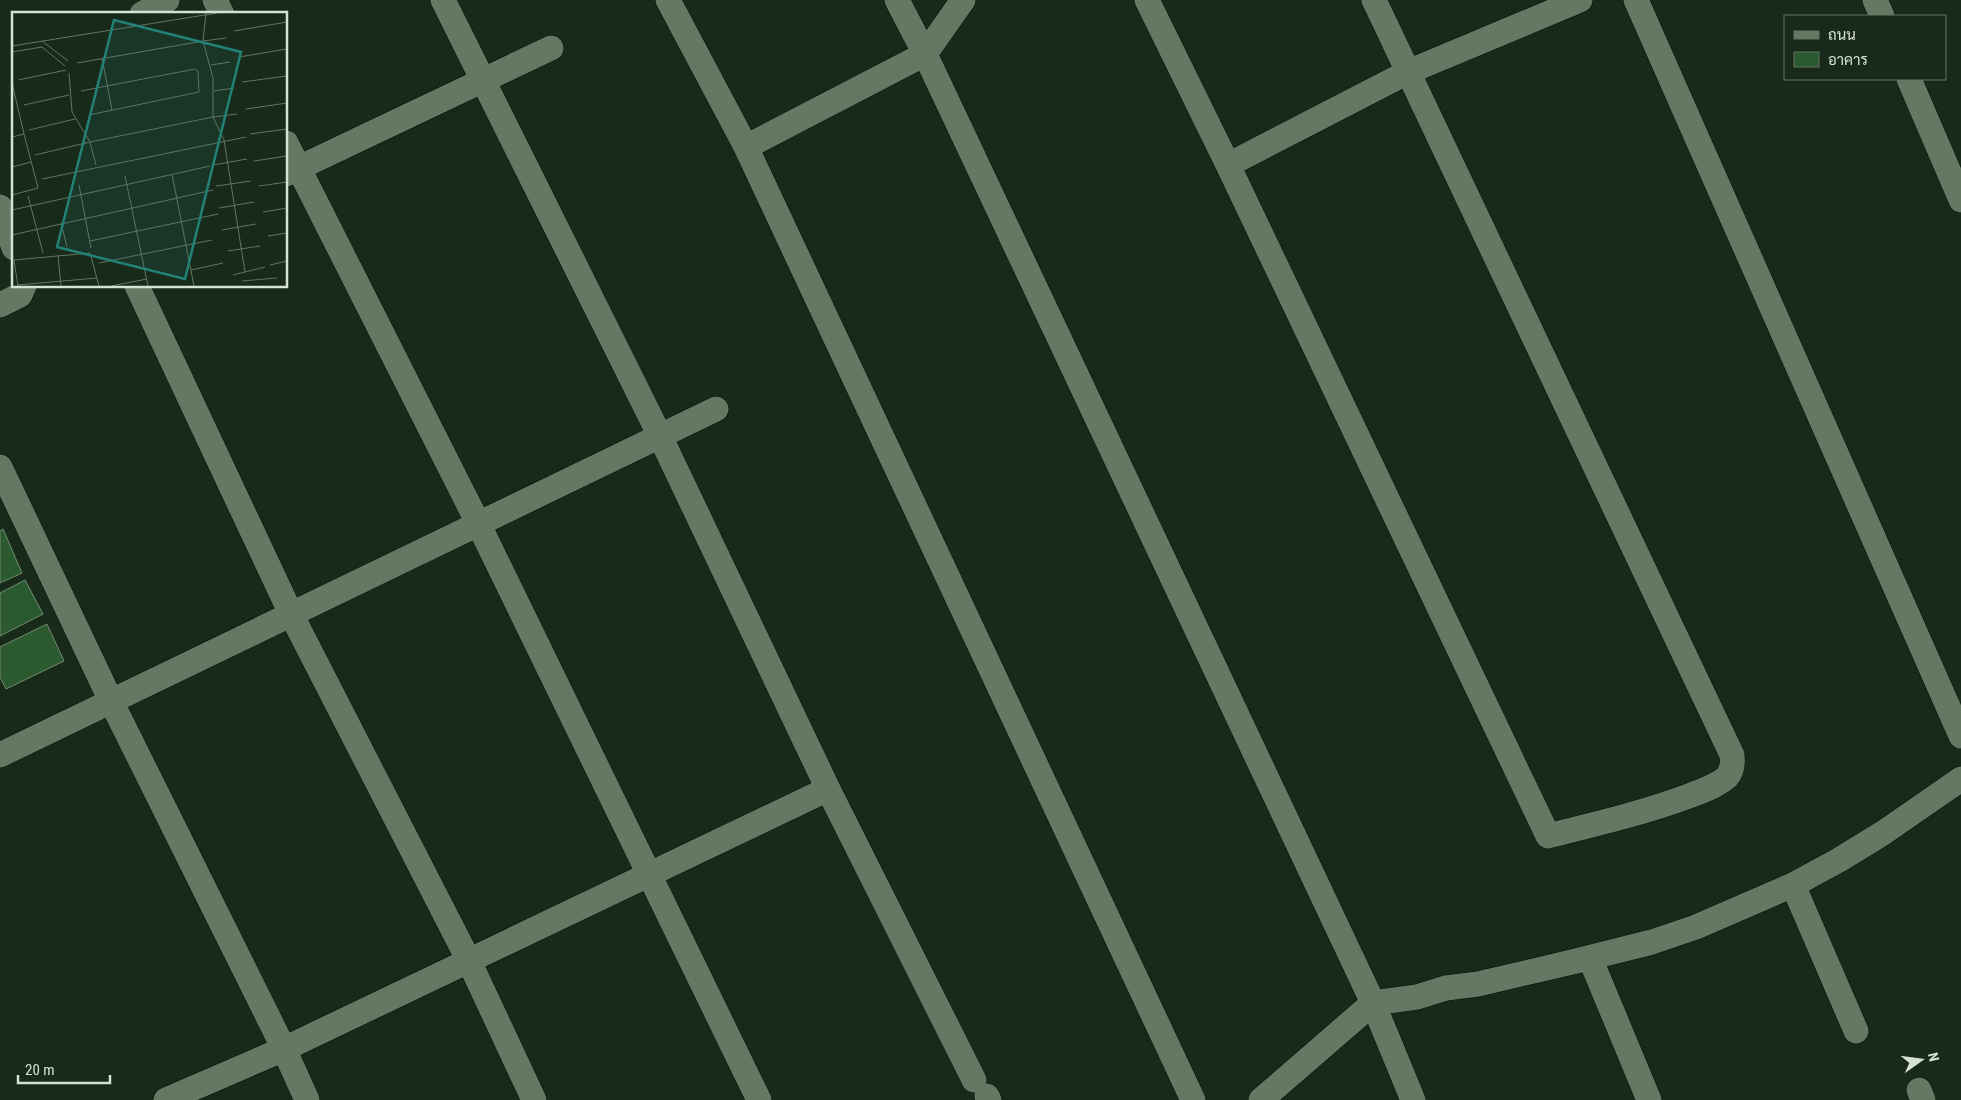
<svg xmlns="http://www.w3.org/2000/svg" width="1961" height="1100" font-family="'Roboto Condensed',Sarabun,sans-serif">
	<rect width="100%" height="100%" fill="#182a19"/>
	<!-- building -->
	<path fill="#2a5a2d" stroke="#758a75" d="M 3,529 L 22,573 L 0,583 L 0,531 Z
		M 25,580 L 43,614 L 0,636 L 0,593 Z
		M 47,624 L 64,661 L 6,689 L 0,677 L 0,647 Z"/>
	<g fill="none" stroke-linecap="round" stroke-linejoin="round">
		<!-- street casing -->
		<g stroke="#031204" stroke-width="26">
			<path id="street" d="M 215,0 L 222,14
				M 443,0 L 660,436 L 828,789 L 974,1080
				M 668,0 L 746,147 L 1193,1100
				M 963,0 L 925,54 L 1373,1003 L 1417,997 L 1446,988 L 1478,984 L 1572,962 L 1652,942 L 1696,927 L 1793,885 L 1839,860 L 1883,833 L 1961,779
				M 1147,0 L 1228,165 L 1548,836 C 1596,824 1643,813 1689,796 C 1701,791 1717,786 1727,777 C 1732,771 1733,763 1732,755 L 1374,0
				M 1636,0 L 1961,736
				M 1875,0 L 1882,16
				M 142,14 L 167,0
				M 1909,79 L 1961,200
				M 286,143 L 478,523 L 759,1100
				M 746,147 L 925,54 L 897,0
				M 1228,165 L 1408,72 L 1580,0
				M 286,174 L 551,48
				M 0,207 L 14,248
				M 137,286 L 291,614 L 469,961 L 534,1100
				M 0,305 L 20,295 L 24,286
				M 0,467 L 111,701 L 284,1049 L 307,1100
				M 0,755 L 716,409
				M 1793,885 L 1856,1031
				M 1590,958 L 1649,1100
				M 1919,1090 L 1923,1100
				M 987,1096 L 989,1100
				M 166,1100 L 284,1049 L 828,789
				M 1261,1100 L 1373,1003 L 1413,1100"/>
		</g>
		<!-- street -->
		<use href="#street" stroke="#647864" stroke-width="25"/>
	</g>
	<!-- overview -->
	<g transform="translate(12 12)">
		<rect width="275" height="275" fill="#182a19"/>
		<path fill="none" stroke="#647465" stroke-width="1" d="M 194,1 L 191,29 L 214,26M 222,19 L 275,10M 30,29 L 56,49M 0,34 L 205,1M 0,40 L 30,35 L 53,54M 227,45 L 275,37M 90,46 L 100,98M 199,53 L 218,50M 57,61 L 60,100 L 78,130 L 201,105 L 201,66 L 191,29 L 65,51M 6,68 L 54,58M 230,70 L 275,64M 0,71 L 12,122 L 0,125M 69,79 L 183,57 L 186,59 L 187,80 L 77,103M 202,79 L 222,76M 12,93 L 57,83M 234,97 L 275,91M 225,102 L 201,105 L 212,128 L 233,260M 17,118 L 63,107M 238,122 L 275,117M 23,143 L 78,130 L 84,153M 242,149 L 275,144M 201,153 L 235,147M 0,155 L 19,150M 160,162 L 182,274M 113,164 L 136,274M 30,167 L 234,125M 67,173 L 79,236M 204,174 L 239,169M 247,174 L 275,170M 0,183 L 26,176 L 12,122M 16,184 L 31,241M 207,196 L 242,190M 0,198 L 198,154M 251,200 L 275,196M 49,211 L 55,235M 210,218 L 244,212M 0,223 L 201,178M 256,224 L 275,221M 78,229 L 206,202M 216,239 L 248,234M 46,243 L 49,274M 87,251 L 200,228M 258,253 L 275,249M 179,258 L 211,251M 221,263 L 253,255M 230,269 L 265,266M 5,273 L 85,266M 6,274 L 2,248 L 78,241 L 87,274M 99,274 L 135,267"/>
		<path fill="#238178" fill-opacity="0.15" stroke="#238178" stroke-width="2.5" d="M 102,8 L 229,40 L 173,267 L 45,235 Z"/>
		<rect width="275" height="275" fill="none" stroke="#d7e2d7" stroke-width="2.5"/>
	</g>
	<!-- legend -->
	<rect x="1784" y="15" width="162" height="65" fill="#182a19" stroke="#647465"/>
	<rect x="1794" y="31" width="25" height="8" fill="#647864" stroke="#647465"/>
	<text x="1828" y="40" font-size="15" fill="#d7e2d7">ถนน</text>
	<rect x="1794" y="52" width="25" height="15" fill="#2a5a2d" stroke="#647465"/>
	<text x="1828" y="65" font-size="15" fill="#d7e2d7">อาคาร</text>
	<!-- north arrow -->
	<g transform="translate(1921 1060) rotate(76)" stroke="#182a19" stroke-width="4" paint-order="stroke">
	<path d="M0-4L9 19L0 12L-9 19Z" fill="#d7e2d7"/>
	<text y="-8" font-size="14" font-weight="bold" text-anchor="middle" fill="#d7e2d7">N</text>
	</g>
	<!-- scale -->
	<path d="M18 1075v8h92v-8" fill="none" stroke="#d7e2d7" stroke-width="2.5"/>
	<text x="25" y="1075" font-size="15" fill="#d7e2d7" stroke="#182a19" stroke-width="4" paint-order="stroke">20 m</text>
</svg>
